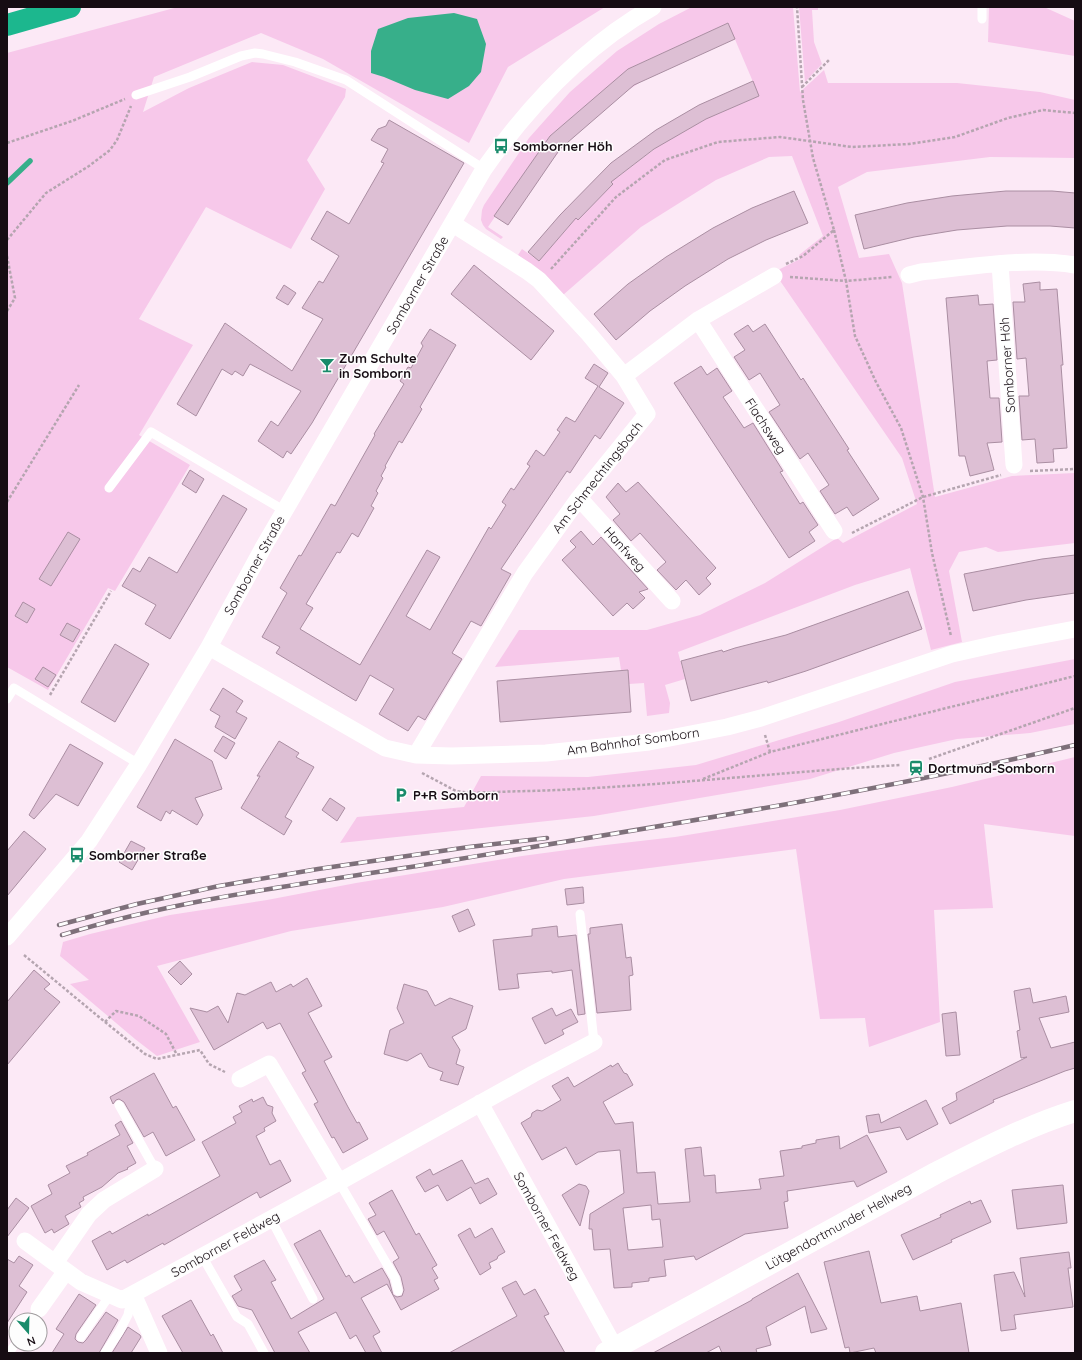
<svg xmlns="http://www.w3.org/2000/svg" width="1082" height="1360" font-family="Quicksand,sans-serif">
	<rect width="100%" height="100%" fill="#fce9f6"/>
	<!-- green -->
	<path fill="#f7c8ea" d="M 178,7 L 605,7 L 508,67 L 469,143 L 323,59 L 261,33 L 154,77 L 143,112 L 189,88 L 252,62 L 283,65 L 346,89 L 345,97 L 307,160 L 325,189 L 291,249 L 206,207 L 139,319 L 193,345 L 139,435 L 190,465 L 115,591 L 108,588 L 48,690 L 7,667 L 7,53 Z
		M 692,7 L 793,7 L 800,92 L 824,70 L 828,83 L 957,83 L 1040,92 L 1075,100 L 1075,158 L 990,157 L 867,172 L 838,187 L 859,258 L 889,254 L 902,283 L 935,497 L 1012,476 L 1075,473 L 1075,543 L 998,552 L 986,547 L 959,552 L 949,571 L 962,642 L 931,650 L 910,568 L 855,585 L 678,652 L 685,679 L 665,685 L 670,703 L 669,713 L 647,716 L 644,683 L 629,684 L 628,670 L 621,670 L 619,657 L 495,667 L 519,630 L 647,630 L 700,615 L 765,583 L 837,538 L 843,543 L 917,504 L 902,458 L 774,272 L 800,259 L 799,255 L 823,236 L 792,156 L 769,157 L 716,180 L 641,227 L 563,295 L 547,277 L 518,255 L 522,249 L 539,261 L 571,224 L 560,215 L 566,208 L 578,220 L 613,184 L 602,173 L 609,165 L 618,177 L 656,148 L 648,136 L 656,130 L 664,143 L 706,119 L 698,106 L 708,101 L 715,115 L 759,96 L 728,23 L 632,67 L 639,83 L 630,89 L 620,76 L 551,135 L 563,147 L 554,158 L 541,149 L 488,227 L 503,237 L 501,239 L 486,229 L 483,225 L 481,220 L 482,210 L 484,205 L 529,138 L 570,92 L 617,51 L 659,24 Z
		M 799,7 L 818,7 L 818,10 L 812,10 L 814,42 L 822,64 L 805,82 Z
		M 989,7 L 1044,7 L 1075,21 L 1075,56 L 988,42 Z
		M 1075,659 L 1075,724 L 1030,733 L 957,739 L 894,753 L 810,779 L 594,816 L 340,843 L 357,817 L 464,807 L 481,776 L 588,777 L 696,765 L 839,722 L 955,682 Z
		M 1075,757 L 1075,836 L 984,824 L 993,908 L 934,910 L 940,1022 L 869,1047 L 865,1018 L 820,1019 L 796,849 L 564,879 L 443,907 L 291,931 L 157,966 L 200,1042 L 157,1056 L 135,1039 L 70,984 L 89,980 L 60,956 L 63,942 L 90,934 L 170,915 L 267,900 L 356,883 L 522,856 L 597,846 L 675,837 L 840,810 L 952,787 Z"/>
	<!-- water -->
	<path fill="#37af8a" d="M 454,13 L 477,19 L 486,44 L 481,72 L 469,86 L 448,99 L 415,90 L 384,77 L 371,73 L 371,51 L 378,29 L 408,18 Z"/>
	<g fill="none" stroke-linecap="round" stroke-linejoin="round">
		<!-- stream -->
		<path stroke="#37af8a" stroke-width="5.5" d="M 7,183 L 30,161"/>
	</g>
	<!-- building -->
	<path fill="#ddbfd4" stroke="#aa8ea2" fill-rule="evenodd" d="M 728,23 L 735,39 L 634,85 L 560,149 L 508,225 L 494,216 L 550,136 L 628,69 Z
		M 753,81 L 759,96 L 706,119 L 654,149 L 611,182 L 613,184 L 578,220 L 576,218 L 539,261 L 528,252 L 560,215 L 611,163 L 656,130 L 699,105 Z
		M 389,120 L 464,163 L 312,423 L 291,454 L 287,451 L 283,458 L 258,441 L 271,421 L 278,426 L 301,391 L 250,364 L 243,376 L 235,371 L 232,375 L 222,369 L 196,416 L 177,404 L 225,323 L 292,371 L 323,319 L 302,308 L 319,281 L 323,283 L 339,256 L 311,239 L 327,211 L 349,224 L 384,163 L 381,162 L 388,149 L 371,140 L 378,129 L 386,126 Z
		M 794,191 L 808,223 L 766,240 L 728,259 L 685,286 L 650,311 L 616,340 L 594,314 L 628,284 L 666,257 L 713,228 L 752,208 Z
		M 1006,191 L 1052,191 L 1075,193 L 1075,228 L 1050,226 L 1007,226 L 957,230 L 914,237 L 864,249 L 855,215 L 907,203 L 952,196 Z
		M 474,265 L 554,331 L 531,360 L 451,294 Z
		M 1040,282 L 1040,290 L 1057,289 L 1063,365 L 1061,365 L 1067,448 L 1053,449 L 1054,462 L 1037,463 L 1035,439 L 1022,440 L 1019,396 L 1029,396 L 1026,358 L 1017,359 L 1013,302 L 1025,302 L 1023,284 Z
		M 284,285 L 296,293 L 288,305 L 276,298 Z
		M 978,295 L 979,305 L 993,304 L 997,360 L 987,361 L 990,398 L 999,398 L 1002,442 L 987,443 L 994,470 L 970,476 L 965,456 L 959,456 L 946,298 Z
		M 765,324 L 801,380 L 803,378 L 849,449 L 847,450 L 879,499 L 853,516 L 847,507 L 835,514 L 820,491 L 829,485 L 808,453 L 800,459 L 769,412 L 780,405 L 760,373 L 749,380 L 734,357 L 745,350 L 734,334 L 748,325 L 753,332 Z
		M 430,329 L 456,345 L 420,407 L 422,409 L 402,443 L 399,441 L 385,466 L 386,467 L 381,476 L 383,478 L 376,491 L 378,493 L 371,506 L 374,508 L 358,537 L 352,533 L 340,553 L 337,552 L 306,604 L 313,608 L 300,629 L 360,665 L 427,550 L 440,557 L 406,616 L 430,630 L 489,527 L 491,529 L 506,505 L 502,502 L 511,488 L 514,490 L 530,466 L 527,464 L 536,450 L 544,456 L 560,432 L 557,430 L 566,417 L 575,422 L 598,386 L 585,378 L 594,364 L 608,373 L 599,387 L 624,403 L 600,439 L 595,435 L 570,473 L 567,471 L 501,569 L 511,574 L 481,626 L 471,621 L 452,653 L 462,659 L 457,667 L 425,720 L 418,716 L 408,731 L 379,714 L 394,689 L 370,675 L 356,701 L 276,653 L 280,647 L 262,637 L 287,593 L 280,588 L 299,555 L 301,556 L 331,504 L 335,506 L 375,435 L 374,434 L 404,384 L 400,381 L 408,367 L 411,368 L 423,346 L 421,343 Z
		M 701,366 L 707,375 L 717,368 L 732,391 L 723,397 L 744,428 L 753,423 L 783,471 L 780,472 L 800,504 L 803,502 L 818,525 L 809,532 L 815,541 L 789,558 L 674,383 Z
		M 190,470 L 204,479 L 196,493 L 182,484 Z
		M 638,482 L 716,568 L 706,578 L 711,584 L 699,595 L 686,580 L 676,590 L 657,570 L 666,562 L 640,533 L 631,541 L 613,520 L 620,514 L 606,497 L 618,483 L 626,492 Z
		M 223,495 L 247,509 L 170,639 L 145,624 L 156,605 L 122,586 L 133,568 L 140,572 L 149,557 L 177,573 Z
		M 581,531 L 593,545 L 601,537 L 648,589 L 639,592 L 645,598 L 633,609 L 627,603 L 613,616 L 562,560 L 576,547 L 570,541 Z
		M 68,532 L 80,539 L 51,586 L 39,579 Z
		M 1075,555 L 1075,593 L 1026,600 L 973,611 L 964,574 L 1042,559 Z
		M 908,591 L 922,629 L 806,671 L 768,683 L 767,681 L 691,701 L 681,661 L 722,650 L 723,652 L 735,648 L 786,635 Z
		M 23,602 L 35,609 L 27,623 L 15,616 Z
		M 67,623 L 80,630 L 73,642 L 60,635 Z
		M 115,644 L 149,664 L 115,722 L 81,702 Z
		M 43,667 L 56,675 L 48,687 L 35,679 Z
		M 628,670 L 631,712 L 500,722 L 497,681 Z
		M 223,688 L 243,701 L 236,712 L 247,718 L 235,739 L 215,727 L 220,716 L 210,710 Z
		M 223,736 L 235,743 L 226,759 L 214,751 Z
		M 175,739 L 212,761 L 222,789 L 195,798 L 203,815 L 197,825 L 172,810 L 170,814 L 166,811 L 161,821 L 137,807 Z
		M 279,741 L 299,753 L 296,757 L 314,767 L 285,817 L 292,821 L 284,835 L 241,808 L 260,776 L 257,776 Z
		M 70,744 L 103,763 L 78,806 L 56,794 L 34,819 L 29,815 Z
		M 330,798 L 345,808 L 337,821 L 322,810 Z
		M 24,831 L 46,849 L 7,896 L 7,851 Z
		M 131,841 L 145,848 L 132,870 L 119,862 Z
		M 583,887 L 584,903 L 567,905 L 565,889 Z
		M 468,909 L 475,925 L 459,932 L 452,916 Z
		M 622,924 L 626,958 L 631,957 L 633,975 L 629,976 L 631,1010 L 597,1013 L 588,934 L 590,934 L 590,928 Z
		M 557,926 L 558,937 L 576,935 L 585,1014 L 578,1015 L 572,970 L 552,973 L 552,971 L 517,974 L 519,988 L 499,990 L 493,940 L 532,936 L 532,929 Z
		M 180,961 L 192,974 L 181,985 L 168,972 Z
		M 34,970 L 50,984 L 44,989 L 60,1002 L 7,1065 L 7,1002 Z
		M 307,978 L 322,1006 L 308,1013 L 332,1057 L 324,1061 L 348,1107 L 357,1123 L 359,1122 L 368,1139 L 343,1153 L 334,1137 L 332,1138 L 314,1104 L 318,1102 L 302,1073 L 306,1071 L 280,1023 L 267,1029 L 263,1022 L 214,1050 L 190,1008 L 207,1012 L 218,1006 L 228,1023 L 237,993 L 245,995 L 271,982 L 276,992 L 291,984 L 293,987 Z
		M 404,984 L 427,991 L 435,1006 L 450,998 L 473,1006 L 466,1029 L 452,1037 L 460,1050 L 456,1064 L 464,1067 L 458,1085 L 440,1080 L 443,1072 L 429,1067 L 421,1053 L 407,1061 L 384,1054 L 390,1030 L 404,1023 L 397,1008 Z
		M 1030,988 L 1033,1003 L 1066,996 L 1069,1012 L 1039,1018 L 1051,1048 L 1075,1042 L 1075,1068 L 1065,1071 L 993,1100 L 994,1102 L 950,1124 L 942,1108 L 957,1100 L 956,1093 L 1027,1057 L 1021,1058 L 1017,1031 L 1020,1030 L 1014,991 Z
		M 552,1008 L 556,1016 L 571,1009 L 578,1022 L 562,1030 L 564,1034 L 545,1044 L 532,1018 Z
		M 956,1012 L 960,1055 L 946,1056 L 942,1014 Z
		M 618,1063 L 624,1073 L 627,1074 L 633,1085 L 603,1102 L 615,1124 L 633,1122 L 637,1173 L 655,1172 L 658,1204 L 690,1202 L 685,1149 L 701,1147 L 704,1176 L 715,1175 L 716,1193 L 761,1189 L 759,1179 L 784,1176 L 780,1151 L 802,1148 L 802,1146 L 816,1143 L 816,1140 L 839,1136 L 840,1149 L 867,1135 L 887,1172 L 857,1187 L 854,1181 L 787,1191 L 788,1201 L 784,1202 L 788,1228 L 745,1234 L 696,1260 L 694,1256 L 664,1260 L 666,1276 L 649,1278 L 649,1281 L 632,1283 L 632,1287 L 614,1288 L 610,1249 L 594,1250 L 592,1229 L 589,1229 L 590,1214 L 624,1193 L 620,1150 L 598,1152 L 576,1165 L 566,1147 L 542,1160 L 521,1123 L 531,1117 L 532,1113 L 537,1110 L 542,1111 L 561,1100 L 552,1086 L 568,1077 L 574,1087 L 611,1065 L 612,1067 ZM 651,1205 L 652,1220 L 660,1219 L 663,1247 L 628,1250 L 623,1208 Z
		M 154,1073 L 173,1108 L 176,1106 L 195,1140 L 166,1156 L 153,1132 L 144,1137 L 124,1102 L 119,1099 L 116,1100 L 113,1104 L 110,1097 Z
		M 263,1097 L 267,1105 L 273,1107 L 272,1113 L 276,1121 L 264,1128 L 265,1131 L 256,1136 L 270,1165 L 280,1160 L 291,1181 L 260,1198 L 257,1192 L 164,1245 L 163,1243 L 127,1263 L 125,1260 L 107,1270 L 92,1241 L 110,1231 L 112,1234 L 148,1214 L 148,1216 L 220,1176 L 202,1142 L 236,1123 L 233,1117 L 242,1112 L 239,1106 L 252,1099 L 253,1102 Z
		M 926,1100 L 938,1124 L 907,1140 L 900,1127 L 869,1133 L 866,1116 L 879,1114 L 881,1123 Z
		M 121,1121 L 133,1143 L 127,1146 L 136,1163 L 127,1168 L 128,1169 L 118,1173 L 102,1187 L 83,1197 L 84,1200 L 79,1203 L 81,1207 L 65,1216 L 69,1224 L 54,1233 L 52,1229 L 45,1233 L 31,1206 L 52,1194 L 48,1185 L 70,1173 L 66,1166 L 88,1155 L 87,1153 L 120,1135 L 115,1125 Z
		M 462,1160 L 475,1184 L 488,1178 L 497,1194 L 480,1204 L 471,1187 L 447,1201 L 438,1185 L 425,1192 L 416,1177 L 430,1169 L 433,1175 Z
		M 579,1184 L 586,1186 L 589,1191 L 580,1226 L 562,1195 Z
		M 1063,1185 L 1067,1223 L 1017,1229 L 1012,1190 Z
		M 392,1190 L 416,1235 L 419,1233 L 437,1265 L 432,1268 L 438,1278 L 434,1280 L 439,1289 L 401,1310 L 387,1284 L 361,1298 L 380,1332 L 373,1336 L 382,1353 L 366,1353 L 356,1335 L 350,1339 L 336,1312 L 298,1332 L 310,1353 L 275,1353 L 252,1310 L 238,1306 L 232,1296 L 242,1290 L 234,1276 L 264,1260 L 276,1280 L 271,1282 L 291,1319 L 324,1299 L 294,1244 L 320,1230 L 346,1277 L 349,1275 L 354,1283 L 382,1268 L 389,1280 L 393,1295 L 397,1297 L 402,1296 L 404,1290 L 401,1277 L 393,1262 L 399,1258 L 384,1231 L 377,1235 L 368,1219 L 376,1215 L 369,1203 Z
		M 16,1198 L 29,1208 L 7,1237 L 7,1210 Z
		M 981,1200 L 991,1222 L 951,1240 L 952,1242 L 913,1260 L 901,1235 L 941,1217 L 940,1215 L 970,1201 L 971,1204 Z
		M 470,1228 L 475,1238 L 492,1228 L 505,1252 L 498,1256 L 497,1259 L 489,1263 L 491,1268 L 480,1275 L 458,1235 Z
		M 869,1251 L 881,1303 L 917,1296 L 920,1311 L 961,1303 L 969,1353 L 876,1353 L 874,1348 L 850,1353 L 849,1347 L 845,1348 L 824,1262 Z
		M 1069,1252 L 1071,1268 L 1068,1268 L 1073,1307 L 1014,1315 L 1016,1329 L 1001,1331 L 994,1275 L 1014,1272 L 1025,1297 L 1020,1258 Z
		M 19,1256 L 33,1265 L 19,1286 L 27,1292 L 7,1323 L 7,1259 L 14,1263 Z
		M 798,1273 L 827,1329 L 811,1333 L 805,1306 L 766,1327 L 771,1345 L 756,1349 L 757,1353 L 722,1353 L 719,1346 L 706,1353 L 653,1353 L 752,1300 L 752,1299 Z
		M 516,1281 L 524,1295 L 535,1289 L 549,1314 L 544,1316 L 565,1353 L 449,1353 L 517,1316 L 502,1288 Z
		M 79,1294 L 96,1305 L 76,1334 L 75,1339 L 78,1342 L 83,1343 L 86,1340 L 106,1312 L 118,1320 L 99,1353 L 52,1353 L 64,1334 L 56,1329 Z
		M 191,1300 L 211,1336 L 213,1334 L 223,1353 L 183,1353 L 162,1316 Z
		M 128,1327 L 140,1335 L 141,1337 L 131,1353 L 112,1353 Z"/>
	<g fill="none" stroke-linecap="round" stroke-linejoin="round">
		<!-- path -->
		<path stroke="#b5a5b0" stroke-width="2.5" stroke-dasharray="3 2" stroke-linecap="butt" d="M 802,87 L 829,60
			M 7,143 L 72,121 L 125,99
			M 834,230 L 846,281 L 892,277
			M 7,240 L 46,193 L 89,166 L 110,150 L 117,140 L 131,106
			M 7,256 L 15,298 L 7,311
			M 786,264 L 803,256 L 834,230 L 813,158 L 803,100 L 797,7
			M 551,269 L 616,197 L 665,160 L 718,142 L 780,137 L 852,147 L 909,144 L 955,137 L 1008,118 L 1043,110 L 1075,113
			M 790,277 L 846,281 L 855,336 L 876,382 L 901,428 L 923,497 L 932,553 L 951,636
			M 1030,471 L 1075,469
			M 7,502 L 79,385
			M 852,533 L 923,497 L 1001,475
			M 50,695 L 111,591
			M 765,735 L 770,752
			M 929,759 L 1075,708
			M 422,773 L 456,791 L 470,793 C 512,791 553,791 595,788 C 697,782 798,771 900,765
			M 703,779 L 770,752 L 1075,676
			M 24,955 L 105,1022 L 145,1054 L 157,1059 L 200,1050 L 209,1064 L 225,1072
			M 105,1022 L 116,1011 L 139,1016 L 166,1034 L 177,1055"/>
		<!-- service -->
		<path stroke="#fff" stroke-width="9" d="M 982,19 L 982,7
			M 136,95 L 190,77 L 241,56 L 255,53 L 263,54 L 295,62 L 346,80 L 484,169
			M 109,488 L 151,432 L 285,511
			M 7,699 L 14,688 L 139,764
			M 580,914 L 594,1042
			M 119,1105 L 155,1169
			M 339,1182 L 395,1278 L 398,1291
			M 271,1219 L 313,1299
			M 202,1256 L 237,1317 L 248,1324 L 264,1353
			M 31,1320 L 39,1309
			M 81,1337 L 110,1295
			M 9,1353 L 16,1343
			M 105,1353 L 119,1332 L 128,1315 L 132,1295"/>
		<!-- minor -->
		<path stroke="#fff" stroke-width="17" d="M 1000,264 L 1014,465
			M 909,275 L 921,272 C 969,267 1027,257 1075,265
			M 698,320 L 834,531
			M 624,376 L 698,320 L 774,276
			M 579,498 L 672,601
			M 209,647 L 385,748 L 416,755 L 452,756 L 546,753 L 649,742 L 727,727 L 761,718 L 952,654 L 1001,643 L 1075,629
			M 416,755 L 525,573 L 579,498 L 647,414 L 624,376 L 589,334 L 539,280 L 527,271 L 453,224
			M 7,937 L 89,841 L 139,764 L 209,647 L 264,546 L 484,169 C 530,104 584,46 653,7
			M 240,1079 L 269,1064 L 339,1182
			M 480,1103 L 615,1348
			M 25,1241 L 81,1282 L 122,1300 L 339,1182 L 533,1074 L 594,1042
			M 55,1263 L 89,1214 L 104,1200 L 155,1169
			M 133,1294 L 159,1353
			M 39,1309 L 66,1271"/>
		<!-- secondary -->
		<path stroke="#fff" stroke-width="22" d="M 606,1353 L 936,1173 C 981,1150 1027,1126 1075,1111"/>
		<!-- motorway -->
		<path stroke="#1cb78e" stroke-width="22" d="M 7,25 L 70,7"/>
		<!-- rail casing -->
		<g stroke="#7e707a" stroke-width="4.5">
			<path id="rail" d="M 59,925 L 137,904 L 219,886 L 318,869 L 469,847 L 547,838
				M 62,935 C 178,899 304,884 423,865 C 641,829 860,796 1075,745"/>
		</g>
		<!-- rail -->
		<use href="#rail" stroke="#fdfdfd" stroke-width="3" stroke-dasharray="9" stroke-linecap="butt"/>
	</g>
	<!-- icons -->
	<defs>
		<g id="bus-bare" transform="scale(1.2)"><path d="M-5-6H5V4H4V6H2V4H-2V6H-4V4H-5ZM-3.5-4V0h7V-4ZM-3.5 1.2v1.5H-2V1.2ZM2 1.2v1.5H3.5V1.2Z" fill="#198b6b" stroke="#fdfdfd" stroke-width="2.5" paint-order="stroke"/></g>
		<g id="bar-bare" transform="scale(1.2)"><path d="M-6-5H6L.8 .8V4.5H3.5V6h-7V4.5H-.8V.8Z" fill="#198b6b" stroke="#fdfdfd" stroke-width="2.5" paint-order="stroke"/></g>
		<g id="station-bare" transform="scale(1.2)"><path d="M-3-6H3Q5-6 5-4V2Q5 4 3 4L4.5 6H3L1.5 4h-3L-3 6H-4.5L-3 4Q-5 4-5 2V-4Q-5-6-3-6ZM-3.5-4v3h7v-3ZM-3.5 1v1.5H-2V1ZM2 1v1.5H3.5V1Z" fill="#198b6b" stroke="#fdfdfd" stroke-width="2.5" paint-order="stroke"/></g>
		<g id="parking-bare" transform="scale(1.2)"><path d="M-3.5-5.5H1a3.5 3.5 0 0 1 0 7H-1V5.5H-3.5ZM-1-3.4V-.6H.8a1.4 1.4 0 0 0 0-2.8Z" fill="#198b6b" stroke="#fdfdfd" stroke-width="2.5" paint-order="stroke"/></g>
	</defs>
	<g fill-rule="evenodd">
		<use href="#bus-bare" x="501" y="146"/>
		<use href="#bar-bare" x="327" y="365"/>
		<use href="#station-bare" x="916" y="768"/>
		<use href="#parking-bare" x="401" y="795"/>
		<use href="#bus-bare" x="77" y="855"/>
	</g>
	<g text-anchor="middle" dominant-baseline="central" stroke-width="3" stroke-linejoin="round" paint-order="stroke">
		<!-- poi labels -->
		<g font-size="13" font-weight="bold" fill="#160c13" stroke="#fdfdfd" text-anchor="start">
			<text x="513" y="146">Somborner Höh</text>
			<text x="339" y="358">Zum Schulte<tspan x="339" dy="15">in Somborn</tspan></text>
			<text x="928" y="768">Dortmund-Somborn</text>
			<text x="413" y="795">P+R Somborn</text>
			<text x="89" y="855">Somborner Straße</text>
		</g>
		<!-- street labels -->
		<g font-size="13" fill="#160c13" stroke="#fdfdfd">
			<text transform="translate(417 285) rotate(-60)">Somborner Straße</text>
			<text transform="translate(1007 365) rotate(-94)">Somborner Höh</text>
			<text transform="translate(766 426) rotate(57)">Flachsweg</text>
			<text transform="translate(597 477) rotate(-52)">Am Schmechtingsbach</text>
			<text transform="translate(625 549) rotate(48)">Hanfweg</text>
			<text transform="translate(254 565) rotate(-61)">Somborner Straße</text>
			<text transform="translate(633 741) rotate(-8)">Am Bahnhof Somborn</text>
			<text transform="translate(547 1226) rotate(61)">Somborner Feldweg</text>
			<text transform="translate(838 1226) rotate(-29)">Lütgendortmunder Hellweg</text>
			<text transform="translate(225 1244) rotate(-29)">Somborner Feldweg</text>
		</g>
	</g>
	<!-- border -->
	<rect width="1082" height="1360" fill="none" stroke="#160c13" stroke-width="16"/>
	<!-- north arrow -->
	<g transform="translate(28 1332) rotate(160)"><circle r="19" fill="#fdfdfd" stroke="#a19d9f"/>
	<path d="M0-3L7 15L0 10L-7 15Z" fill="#198b6b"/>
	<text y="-6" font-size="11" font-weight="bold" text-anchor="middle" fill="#160c13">N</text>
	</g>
</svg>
